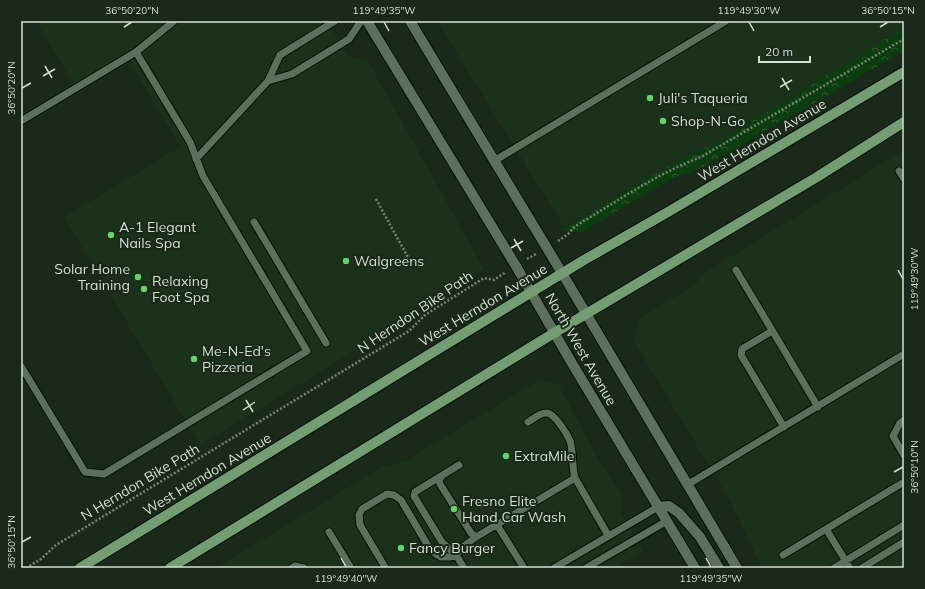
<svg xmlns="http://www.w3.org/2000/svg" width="925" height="589" font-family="Mulish,sans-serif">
	<defs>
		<pattern id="park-crowns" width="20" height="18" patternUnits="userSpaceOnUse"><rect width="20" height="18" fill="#0b3d0f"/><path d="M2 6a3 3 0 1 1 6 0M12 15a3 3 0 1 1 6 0" fill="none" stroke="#2e5931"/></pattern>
	</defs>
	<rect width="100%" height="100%" fill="#1a2919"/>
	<!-- built -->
	<path fill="#1c311c" d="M 36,21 L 327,21 L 348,56 L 368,61 L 484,269 L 327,368 L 200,445 L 64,217 L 180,147 L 128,60 L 77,90 Z
		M 438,21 L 904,21 L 904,29 L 719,141 L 670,165 L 564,227 L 465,67 Z
		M 904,150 L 904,568 L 762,568 L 729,499 L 633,340 L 640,318 L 696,284 L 704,273 Z
		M 539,380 L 559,385 L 591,446 L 624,500 L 621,513 L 643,551 L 615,568 L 216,568 L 380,468 L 407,460 Z"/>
	<!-- park -->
	<path fill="url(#park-crowns)" d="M 904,28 L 904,51 L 702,168 L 678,176 L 662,184 L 582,232 L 574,232 L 561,230 L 670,165 L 719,141 Z"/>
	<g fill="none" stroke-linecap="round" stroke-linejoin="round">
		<!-- lane casing -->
		<g stroke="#041204" stroke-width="9">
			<path id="lane" d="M 268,81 L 292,74 L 349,39 L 361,21
				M 21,121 L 136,52 L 174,21
				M 196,159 L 268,81 L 280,55 L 335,21
				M 494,161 L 726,21
				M 899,171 L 904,179
				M 254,222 L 326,343
				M 736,270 L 818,407
				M 772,331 L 742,349 L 741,355 L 784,427
				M 21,366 L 85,472 L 104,474 L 307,351 L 203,176 L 190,142 L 136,52
				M 904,420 L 900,423 L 893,436 L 904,455
				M 528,422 C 533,419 540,412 547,413 C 555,414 567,434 570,441 C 573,449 572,468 575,478 L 608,535
				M 459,465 L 415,492 L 414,496 L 442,542 L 456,555 L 464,568
				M 442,476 L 439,480 L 440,484 L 471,533 L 476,537
				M 687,485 L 904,354
				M 497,525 L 524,568
				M 826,529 L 850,568
				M 329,532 L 351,568
				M 783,555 L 904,482
				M 385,567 L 360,525 L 359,515 L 362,509 L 387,494 L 394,495 L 401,500 L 431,551 L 441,557 L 450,557 L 456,555 L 464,546 L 476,537 L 575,478
				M 292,568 L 295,566 L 304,568
				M 554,568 L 658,507
				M 586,568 L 667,521
				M 834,568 L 904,525
				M 862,568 L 904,542"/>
		</g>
		<!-- secondary casing -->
		<g stroke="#041204" stroke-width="12">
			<path id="secondary" d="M 367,21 L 516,266 L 570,360 L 695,568
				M 410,21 L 562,273 L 737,568
				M 658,507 L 669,506 L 679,513 L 700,537 L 719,568"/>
		</g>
		<!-- primary casing -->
		<g stroke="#041204" stroke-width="12">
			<path id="primary" d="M 80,568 L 584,260 L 668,212 L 904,72
				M 170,568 L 554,333 L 817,177 L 904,122"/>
		</g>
		<!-- path -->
		<path stroke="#788577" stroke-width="2.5" stroke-dasharray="2 2" stroke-linecap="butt" d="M 376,199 L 410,261 L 413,263 L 425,263
			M 558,241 L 568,234 L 574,227 C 616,202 656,174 701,157 L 904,39
			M 527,259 L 536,254
			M 26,568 L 41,559 L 56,545 L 409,331 L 425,315 L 484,278 L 494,280 L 506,272"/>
		<!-- lane -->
		<use href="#lane" stroke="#5e705d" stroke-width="7"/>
		<!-- secondary -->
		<use href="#secondary" stroke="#5e705d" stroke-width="10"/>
		<!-- primary -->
		<use href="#primary" stroke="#749d73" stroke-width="10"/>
	</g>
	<!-- ticks -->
	<path fill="none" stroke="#d5dfd4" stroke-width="1.5" d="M 384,22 L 389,31M 749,22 L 754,31M 124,27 L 132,22M 880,27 L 888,22M 45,66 L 52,78M 43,76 L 55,69M 782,78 L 789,90M 780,87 L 792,80M 22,88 L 31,83M 514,239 L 521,251M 511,248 L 523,241M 898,270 L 903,279M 246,400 L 253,412M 243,410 L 255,402M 894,472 L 903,467M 22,542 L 31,537M 341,558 L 346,567M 706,558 L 711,567"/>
	<!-- markers -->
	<g fill="#65d467" stroke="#1a2919" stroke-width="1.5">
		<circle cx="650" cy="98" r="4"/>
		<circle cx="663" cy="121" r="4"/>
		<circle cx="111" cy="235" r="4"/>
		<circle cx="346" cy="261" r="4"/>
		<circle cx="138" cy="277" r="4"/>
		<circle cx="144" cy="289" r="4"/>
		<circle cx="194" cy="359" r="4"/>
		<circle cx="506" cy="456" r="4"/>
		<circle cx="454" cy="509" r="4"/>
		<circle cx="401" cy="548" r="4"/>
	</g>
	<g text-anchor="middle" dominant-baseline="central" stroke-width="4" stroke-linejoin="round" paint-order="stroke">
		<!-- poi labels -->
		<g font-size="14" fill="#d5dfd4" stroke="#1a2919" text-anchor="start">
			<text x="658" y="98">Juli's Taqueria</text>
			<text x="671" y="121">Shop-N-Go</text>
			<text x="119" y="227">A-1 Elegant<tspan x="119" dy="16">Nails Spa</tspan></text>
			<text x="354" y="261">Walgreens</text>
			<text x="130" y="269" text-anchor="end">Solar Home<tspan x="130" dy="16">Training</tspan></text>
			<text x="152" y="281">Relaxing<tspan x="152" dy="16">Foot Spa</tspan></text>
			<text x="202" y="351">Me-N-Ed's<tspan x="202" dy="16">Pizzeria</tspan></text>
			<text x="514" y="456">ExtraMile</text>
			<text x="462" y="501">Fresno Elite<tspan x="462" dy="16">Hand Car Wash</tspan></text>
			<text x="409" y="548">Fancy Burger</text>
		</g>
		<!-- street labels -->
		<g font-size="14" fill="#d5dfd4" stroke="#1a2919">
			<text transform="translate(762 140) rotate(-31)">West Herndon Avenue</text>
			<text transform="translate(483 305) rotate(-31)">West Herndon Avenue</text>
			<text transform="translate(415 312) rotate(-34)">N Herndon Bike Path</text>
			<text transform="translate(581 349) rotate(60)">North West Avenue</text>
			<text transform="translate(207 474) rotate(-31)">West Herndon Avenue</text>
			<text transform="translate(140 482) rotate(-31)">N Herndon Bike Path</text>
		</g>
	</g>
	<!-- border -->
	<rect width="925" height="589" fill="none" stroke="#1a2919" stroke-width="44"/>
	<!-- scale -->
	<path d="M759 56v6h51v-6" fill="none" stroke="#d5dfd4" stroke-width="2"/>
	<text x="765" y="56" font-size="12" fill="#d5dfd4" stroke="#1a2919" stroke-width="3" paint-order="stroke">20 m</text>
	<rect x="22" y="22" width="881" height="545" fill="none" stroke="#d5dfd4" stroke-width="1.5"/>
	<g font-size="10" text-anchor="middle" fill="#d5dfd4">
		<text x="132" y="14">36°50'20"N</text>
		<text x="384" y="14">119°49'35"W</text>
		<text x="749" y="14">119°49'30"W</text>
		<text x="888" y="14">36°50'15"N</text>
		<text transform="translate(11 88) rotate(-90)" y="4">36°50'20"N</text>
		<text transform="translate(914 279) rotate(-90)" y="4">119°49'30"W</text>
		<text transform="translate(914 467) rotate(-90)" y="4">36°50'10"N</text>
		<text transform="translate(11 542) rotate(-90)" y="4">36°50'15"N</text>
		<text x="346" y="582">119°49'40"W</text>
		<text x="711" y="582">119°49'35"W</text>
	</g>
</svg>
